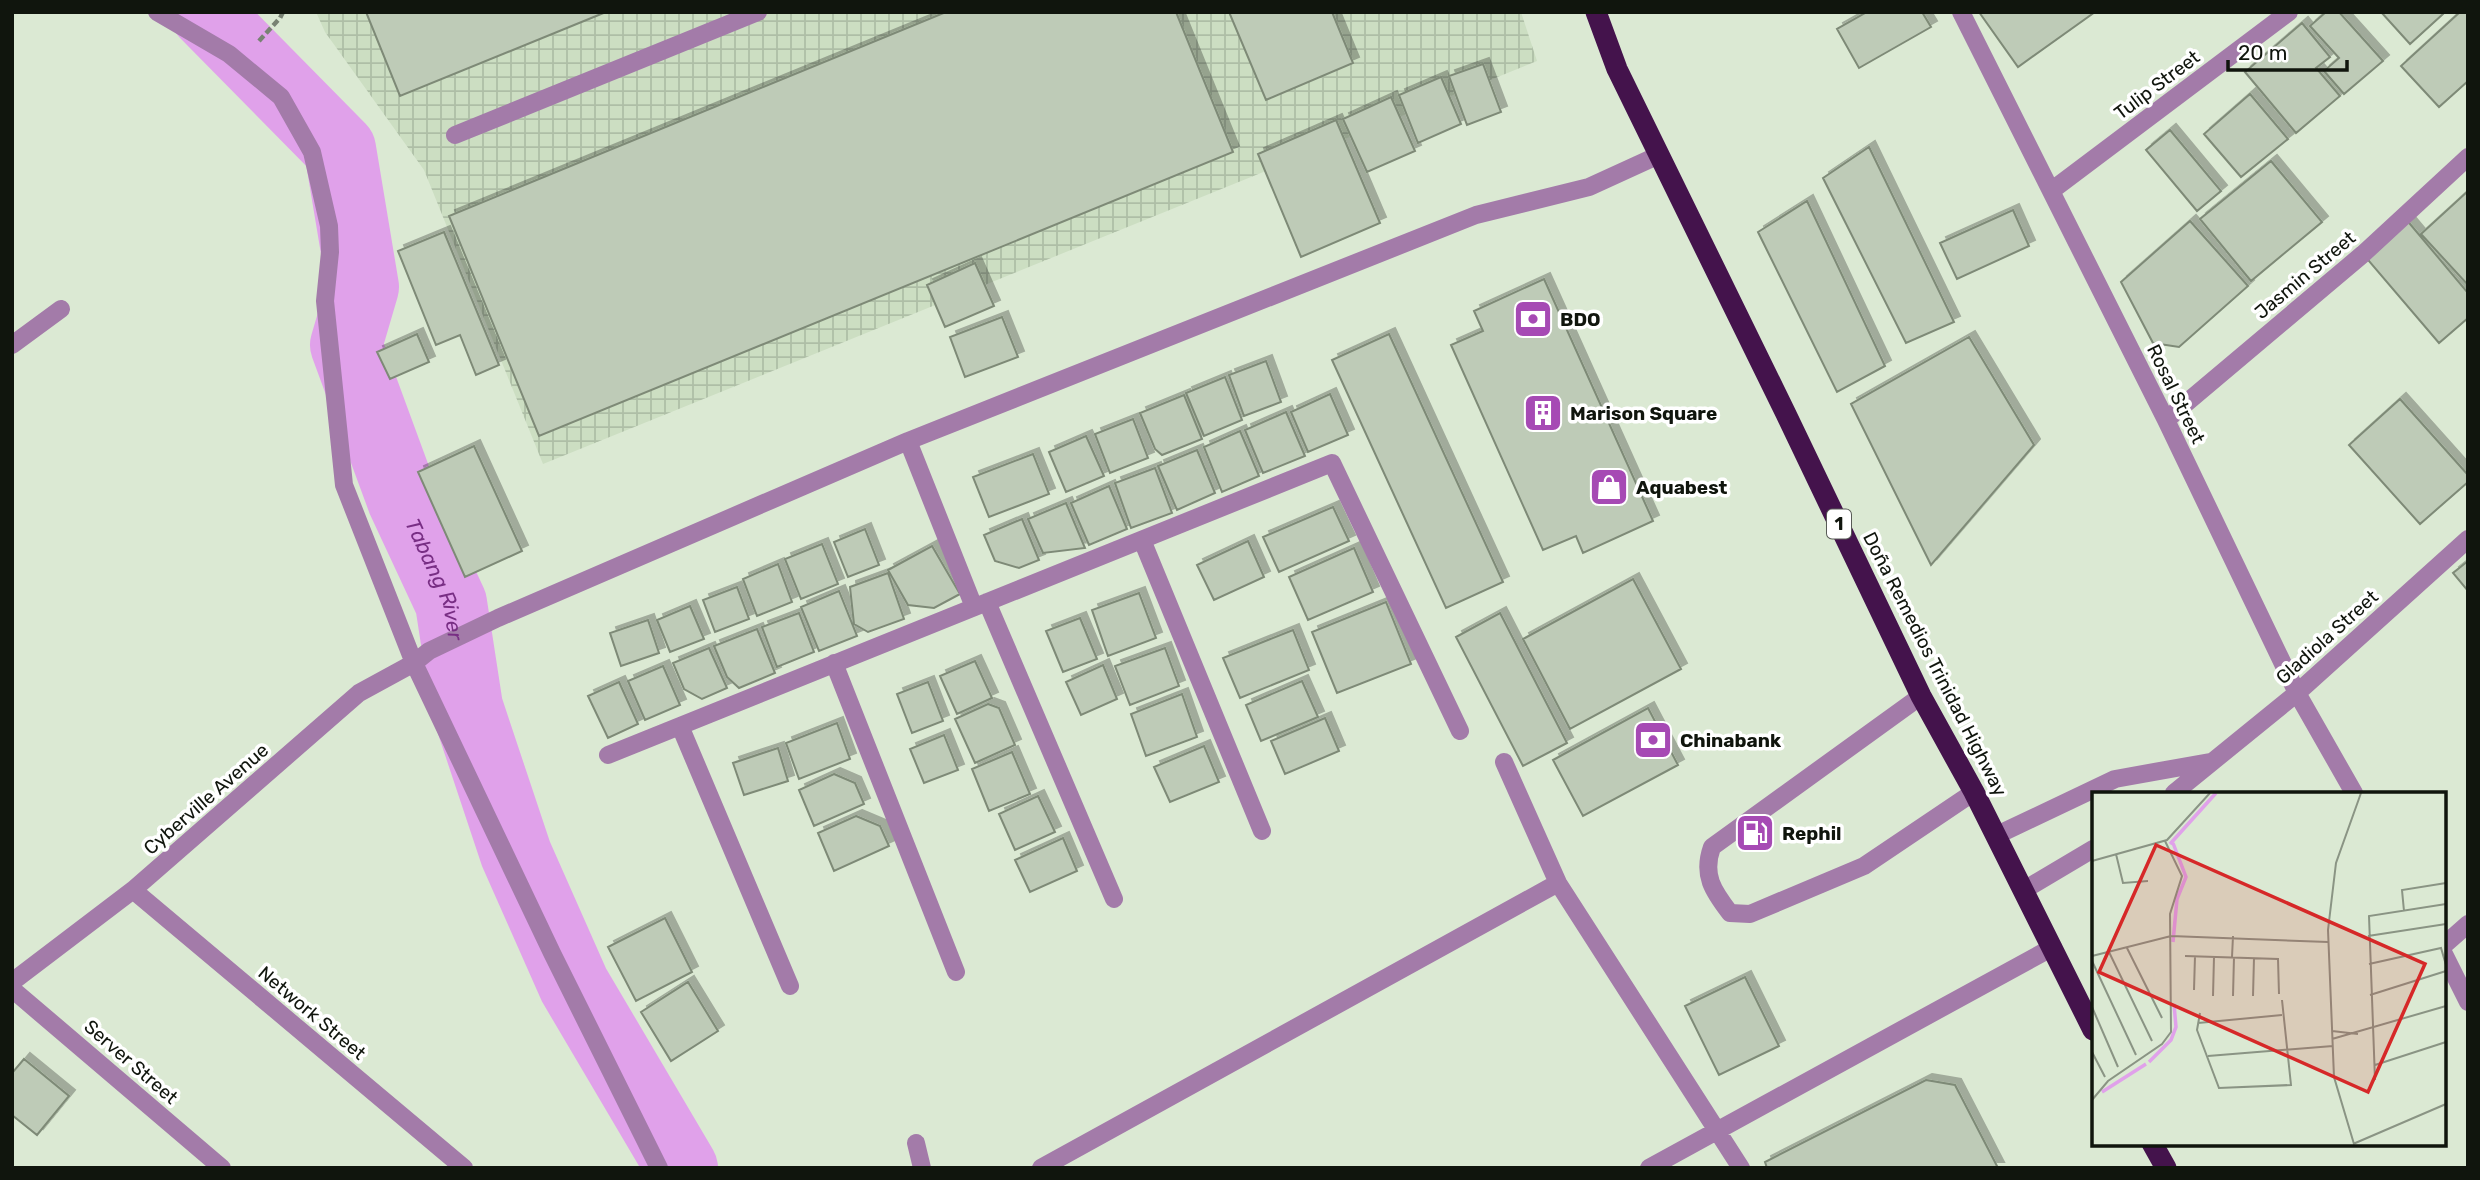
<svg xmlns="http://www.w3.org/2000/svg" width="2480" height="1180" font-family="Rubik,sans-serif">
	<defs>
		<pattern id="industrial-grid" width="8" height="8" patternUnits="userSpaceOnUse" patternTransform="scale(1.75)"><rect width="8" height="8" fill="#ccdec2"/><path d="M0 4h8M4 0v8" fill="none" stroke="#aebea6"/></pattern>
		<filter id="shadow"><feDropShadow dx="6" dy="-6" stdDeviation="0" flood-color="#0004"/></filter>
	</defs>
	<rect width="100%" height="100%" fill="#dbe9d3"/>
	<!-- industrial -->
	<path fill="url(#industrial-grid)" d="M 316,12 L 1521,12 L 1537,61 L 543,464 L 424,170 L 325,32 Z"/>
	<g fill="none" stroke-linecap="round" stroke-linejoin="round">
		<!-- river -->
		<path stroke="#e0a1ea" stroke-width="72" id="s1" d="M 205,12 L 340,149 L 363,287 L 346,345 L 403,500 L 451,603 L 467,707 L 516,854 L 574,985 L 682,1168"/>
	</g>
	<!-- building -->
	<path fill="#becbb7" stroke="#7e8a77" stroke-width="2" filter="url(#shadow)" d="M 366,12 L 606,12 L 400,96 Z
		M 946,12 L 1176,12 L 1233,152 L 539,436 L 449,216 Z
		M 1229,12 L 1332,12 L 1353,63 L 1266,100 Z
		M 1867,12 L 1922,12 L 1931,27 L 1859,68 L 1837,29 Z
		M 1979,12 L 2095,12 L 2018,67 Z
		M 2326,12 L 2339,12 L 2383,61 L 2344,94 L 2324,71 L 2339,58 L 2310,26 Z
		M 2381,12 L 2442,12 L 2443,14 L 2410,44 Z
		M 2460,12 L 2468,12 L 2468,81 L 2439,107 L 2401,66 Z
		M 2302,23 L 2330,57 L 2316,68 L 2340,96 L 2296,133 L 2245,72 Z
		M 1483,64 L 1501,112 L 1467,125 L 1449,76 Z
		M 1441,77 L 1461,124 L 1418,143 L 1399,95 Z
		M 2250,94 L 2288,139 L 2241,177 L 2204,134 Z
		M 1391,97 L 1415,151 L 1367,172 L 1343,119 Z
		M 1336,120 L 1380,223 L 1301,257 L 1258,154 Z
		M 2170,130 L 2221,191 L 2197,211 L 2146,150 Z
		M 1869,147 L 1954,322 L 1906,343 L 1823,178 Z
		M 2271,161 L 2322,222 L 2251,281 L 2200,219 Z
		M 2468,191 L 2468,285 L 2421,234 Z
		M 1807,201 L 1885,366 L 1837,392 L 1758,232 Z
		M 2013,210 L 2029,246 L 1957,279 L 1940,243 Z
		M 2405,218 L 2468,293 L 2468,318 L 2439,343 L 2363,254 Z
		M 2190,221 L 2248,286 L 2179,347 L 2153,343 L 2121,282 Z
		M 444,232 L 499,365 L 476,375 L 460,335 L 436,345 L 398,251 Z
		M 975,263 L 994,306 L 945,327 L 927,285 Z
		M 1544,279 L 1653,521 L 1583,553 L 1576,536 L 1543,550 L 1451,345 L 1483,331 L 1474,311 Z
		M 1002,317 L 1018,357 L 965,377 L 950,337 Z
		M 417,334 L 429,362 L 390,379 L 377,352 Z
		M 1389,334 L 1503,582 L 1446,608 L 1332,360 Z
		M 1969,337 L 2034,445 L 1931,565 L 1851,404 Z
		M 1266,361 L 1281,402 L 1244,416 L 1229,375 Z
		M 1225,377 L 1242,420 L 1204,436 L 1186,393 Z
		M 1330,394 L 1348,435 L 1308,452 L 1291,412 Z
		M 1184,395 L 1202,439 L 1162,455 L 1155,449 L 1140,413 Z
		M 2400,399 L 2468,475 L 2468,482 L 2420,524 L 2349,445 Z
		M 1286,412 L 1305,456 L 1263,473 L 1245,430 Z
		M 1133,419 L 1148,458 L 1110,473 L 1095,434 Z
		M 1240,431 L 1259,476 L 1222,492 L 1204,447 Z
		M 1086,436 L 1104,476 L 1066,492 L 1049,452 Z
		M 474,446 L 522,551 L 465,577 L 418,472 Z
		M 1197,450 L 1215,493 L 1177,510 L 1158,466 Z
		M 1033,454 L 1049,494 L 989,517 L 973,477 Z
		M 1155,468 L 1172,513 L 1131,528 L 1115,483 Z
		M 1109,486 L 1127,529 L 1089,545 L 1071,503 Z
		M 1066,503 L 1085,548 L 1043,553 L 1028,519 Z
		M 1333,507 L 1349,541 L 1279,572 L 1263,537 Z
		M 1022,519 L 1039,560 L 1019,568 L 995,561 L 984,535 Z
		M 865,529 L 879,565 L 848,577 L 834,542 Z
		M 1248,541 L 1264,577 L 1214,600 L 1197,565 Z
		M 822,544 L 838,584 L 801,599 L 785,559 Z
		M 932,546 L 960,594 L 934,608 L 908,605 L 888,570 Z
		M 1354,548 L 1373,592 L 1308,620 L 1289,577 Z
		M 2468,561 L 2468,591 L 2453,573 Z
		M 778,564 L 792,602 L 757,616 L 743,579 Z
		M 888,573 L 904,619 L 868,632 L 854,624 L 850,587 Z
		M 1633,579 L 1681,669 L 1570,729 L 1523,639 Z
		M 737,587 L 749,619 L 715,632 L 703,600 Z
		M 839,591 L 857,636 L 819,651 L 801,607 Z
		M 1139,593 L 1156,638 L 1108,656 L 1092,610 Z
		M 1386,602 L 1411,664 L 1337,693 L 1312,632 Z
		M 690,606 L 704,639 L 670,652 L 657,620 Z
		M 799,613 L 814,652 L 777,667 L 762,627 Z
		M 1500,613 L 1567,743 L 1523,766 L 1456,637 Z
		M 1080,618 L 1097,659 L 1063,672 L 1046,631 Z
		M 648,620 L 659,653 L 621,666 L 610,633 Z
		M 757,629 L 775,673 L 739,688 L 727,677 L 714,646 Z
		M 1293,630 L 1309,670 L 1240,698 L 1223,658 Z
		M 709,648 L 727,688 L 702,699 L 684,689 L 673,663 Z
		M 1165,648 L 1179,686 L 1130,705 L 1115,666 Z
		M 975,661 L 992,698 L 957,714 L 940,676 Z
		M 1103,665 L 1117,699 L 1081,715 L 1066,682 Z
		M 663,666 L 680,705 L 645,720 L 628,681 Z
		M 1302,681 L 1318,717 L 1261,741 L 1246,705 Z
		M 619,682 L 638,724 L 608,738 L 588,696 Z
		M 928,682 L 943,721 L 912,733 L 897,694 Z
		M 1182,694 L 1197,737 L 1146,756 L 1131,714 Z
		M 988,704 L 999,708 L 1015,745 L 975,763 L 955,719 Z
		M 1648,708 L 1678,765 L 1583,816 L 1553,760 Z
		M 1325,718 L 1339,751 L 1285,774 L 1271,741 Z
		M 837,723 L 850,759 L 799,779 L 786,743 Z
		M 944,735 L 958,770 L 924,783 L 910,749 Z
		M 1204,746 L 1219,782 L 1170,802 L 1154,767 Z
		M 778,748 L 788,781 L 744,795 L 733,763 Z
		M 1012,752 L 1030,794 L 989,811 L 972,769 Z
		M 834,774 L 855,783 L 864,804 L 814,826 L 799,790 Z
		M 1038,796 L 1055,832 L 1015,850 L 999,814 Z
		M 856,816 L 880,826 L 889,846 L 834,871 L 818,833 Z
		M 1063,838 L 1077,871 L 1030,892 L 1015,860 Z
		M 665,918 L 692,972 L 636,1001 L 608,947 Z
		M 1745,977 L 1779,1046 L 1719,1075 L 1685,1006 Z
		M 688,982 L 718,1031 L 671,1061 L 641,1012 Z
		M 24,1059 L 69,1096 L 37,1135 L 12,1115 L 12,1073 Z
		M 1926,1080 L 1955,1085 L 1998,1168 L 1767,1168 L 1765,1162 Z"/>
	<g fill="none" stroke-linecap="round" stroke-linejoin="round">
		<!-- path -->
		<path stroke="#788273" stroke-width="4.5" stroke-dasharray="7 3.5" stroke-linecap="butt" d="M 259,41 L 280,18 L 283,12"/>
		<!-- lane -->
		<path stroke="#a37ba9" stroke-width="18" d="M 455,135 L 758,12
			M 1921,696 L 1712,847 C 1702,875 1713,891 1730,913 L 1750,914 L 1864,866 L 1974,792"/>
		<!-- street -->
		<path stroke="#a37ba9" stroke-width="18" d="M 157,12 L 229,54 L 281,97 L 312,152 L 329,226 L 330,252 L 325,301 L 344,485 L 414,663 L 552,953 L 659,1168
			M 1961,12 L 2166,420 L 2297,693 L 2354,793
			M 2051,191 L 2289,12
			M 12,345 L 61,309
			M 2166,420 L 2363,254 L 2468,157
			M 908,441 L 974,607
			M 1142,540 L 1262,831
			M 987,602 L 1114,899
			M 834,663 L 956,972
			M 680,726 L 790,986
			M 608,755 L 1332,463 L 1460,731
			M 1504,762 L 1558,883 L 1741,1168
			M 2174,793 L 2297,693 L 2468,539
			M 1995,836 L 2115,779 L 2210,762
			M 133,890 L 464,1168
			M 2024,890 L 2093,849
			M 2443,946 L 2468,924
			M 2443,952 L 2468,1002
			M 12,982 L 133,890 L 359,693 L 414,663 L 429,651 L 498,618 L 908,441 L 1476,215 L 1589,187 L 1659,155
			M 12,989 L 222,1168
			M 916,1143 L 922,1168
			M 1041,1168 L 1558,883
			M 1649,1168 L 2053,947"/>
		<!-- highway -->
		<path stroke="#44134c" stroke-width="21" d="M 1596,12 L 1617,69 L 1786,414 L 1921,696 L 1974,792 L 2093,1030
			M 2152,1143 L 2166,1168"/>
	</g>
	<!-- icons -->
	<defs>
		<g id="bank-square" transform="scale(2.0125)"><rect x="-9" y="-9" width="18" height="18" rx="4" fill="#a64ab4" stroke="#fff"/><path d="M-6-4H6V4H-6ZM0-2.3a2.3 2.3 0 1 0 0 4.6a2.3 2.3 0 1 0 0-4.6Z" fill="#fff"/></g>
		<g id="building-square" transform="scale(2.0125)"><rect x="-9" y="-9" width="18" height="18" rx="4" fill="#a64ab4" stroke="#fff"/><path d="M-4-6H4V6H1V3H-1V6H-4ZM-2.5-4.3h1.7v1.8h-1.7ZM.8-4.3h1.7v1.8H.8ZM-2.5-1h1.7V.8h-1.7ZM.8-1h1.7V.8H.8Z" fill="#fff"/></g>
		<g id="shop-square" transform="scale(2.0125)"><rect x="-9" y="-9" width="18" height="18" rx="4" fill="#a64ab4" stroke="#fff"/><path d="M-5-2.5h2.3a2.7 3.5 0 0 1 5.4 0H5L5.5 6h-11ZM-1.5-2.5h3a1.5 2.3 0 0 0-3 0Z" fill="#fff"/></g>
		<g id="fuel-square" transform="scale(2.0125)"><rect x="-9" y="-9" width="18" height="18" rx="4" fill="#a64ab4" stroke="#fff"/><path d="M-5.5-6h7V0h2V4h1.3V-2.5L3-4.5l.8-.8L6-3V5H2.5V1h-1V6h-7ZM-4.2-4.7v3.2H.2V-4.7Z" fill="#fff"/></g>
	</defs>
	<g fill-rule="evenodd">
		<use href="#bank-square" x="1533" y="319"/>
		<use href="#building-square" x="1543" y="413"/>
		<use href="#shop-square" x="1609" y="487"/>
		<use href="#bank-square" x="1653" y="740"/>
		<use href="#fuel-square" x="1755" y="833"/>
	</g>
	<g text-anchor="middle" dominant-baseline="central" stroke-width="7" stroke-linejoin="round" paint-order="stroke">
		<!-- shield labels -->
		<rect fill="#fff" stroke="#585b56" stroke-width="2" x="1827" y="509.5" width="24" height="29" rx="5"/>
		<g font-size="18" font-weight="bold" fill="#10150d">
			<text x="1839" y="524">1</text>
		</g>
		<!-- street labels -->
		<g font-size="19" fill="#10150d" stroke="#fff">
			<text transform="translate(2157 85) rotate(-37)">Tulip Street</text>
			<text transform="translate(2305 275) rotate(-40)">Jasmin Street</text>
			<text transform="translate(2176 394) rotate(64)">Rosal Street</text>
			<text transform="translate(2327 637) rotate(-42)">Gladiola Street</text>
			<text transform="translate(1935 664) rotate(63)">Doña Remedios Trinidad Highway</text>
			<text transform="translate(206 799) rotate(-41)">Cyberville Avenue</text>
			<text transform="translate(312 1013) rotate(40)">Network Street</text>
			<text transform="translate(131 1062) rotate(41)">Server Street</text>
		</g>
		<!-- poi labels -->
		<g font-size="19" font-weight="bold" fill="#10150d" stroke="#fff" text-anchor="start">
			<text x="1560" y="319">BDO</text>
			<text x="1570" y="413">Marison Square</text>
			<text x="1636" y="487">Aquabest</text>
			<text x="1680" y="740">Chinabank</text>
			<text x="1782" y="833">Rephil</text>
		</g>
		<!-- water labels -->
		<g font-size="21" font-style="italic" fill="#782e84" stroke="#fff">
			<text stroke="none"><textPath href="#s1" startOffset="644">Tabang River</textPath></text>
		</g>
	</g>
	<!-- overview -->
	<g transform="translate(2092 792)">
		<rect width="354" height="354" fill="#dbe9d3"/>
		<path fill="none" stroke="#e0a1ea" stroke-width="3.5" d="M 81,51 L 94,85 L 85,107 L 81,150M 78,52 L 124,1M 57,270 L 79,248 L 84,235 L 82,212M 10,300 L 54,272"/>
		<path fill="none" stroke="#8a9484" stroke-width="2" d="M 24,62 L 31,91 L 56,89M 0,69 L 75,48 L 118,1M 312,119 L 310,98 L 354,91M 276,144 L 354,132M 35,156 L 70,226M 17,160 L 60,249M 0,164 L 79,144 L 236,150M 93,164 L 186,167 L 187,202M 140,165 L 141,144M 0,169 L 44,263M 277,172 L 349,156 L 354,173M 102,198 L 103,164M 278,203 L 354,179M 121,204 L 122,165M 141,204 L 142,165M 161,204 L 162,166M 0,215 L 26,275M 108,221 L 105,238 L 127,296 L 199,293 L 190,208M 106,231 L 190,223M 240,239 L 266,242M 240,247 L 354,214M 0,260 L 13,285M 116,264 L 241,254M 283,273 L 354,250M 283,288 L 277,124 L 354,112M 0,308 L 16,289 L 70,252 L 79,240 L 78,122 L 90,84 L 73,49M 261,352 L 354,312M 262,352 L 242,285 L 236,138 L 244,71 L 269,1"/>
		<path fill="#d62828" fill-opacity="0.15" stroke="#d62828" stroke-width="3.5" d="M 64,53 L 333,172 L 276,300 L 7,180 Z"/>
		<rect width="354" height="354" fill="none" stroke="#10150d" stroke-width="3.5"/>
	</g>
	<!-- border -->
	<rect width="2480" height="1180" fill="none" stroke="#10150d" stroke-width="28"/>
	<!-- scale -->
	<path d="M2228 60v10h119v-10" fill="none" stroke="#10150d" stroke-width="3.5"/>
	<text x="2238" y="60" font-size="21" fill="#10150d" stroke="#ffffff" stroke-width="5" paint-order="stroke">20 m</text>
</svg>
